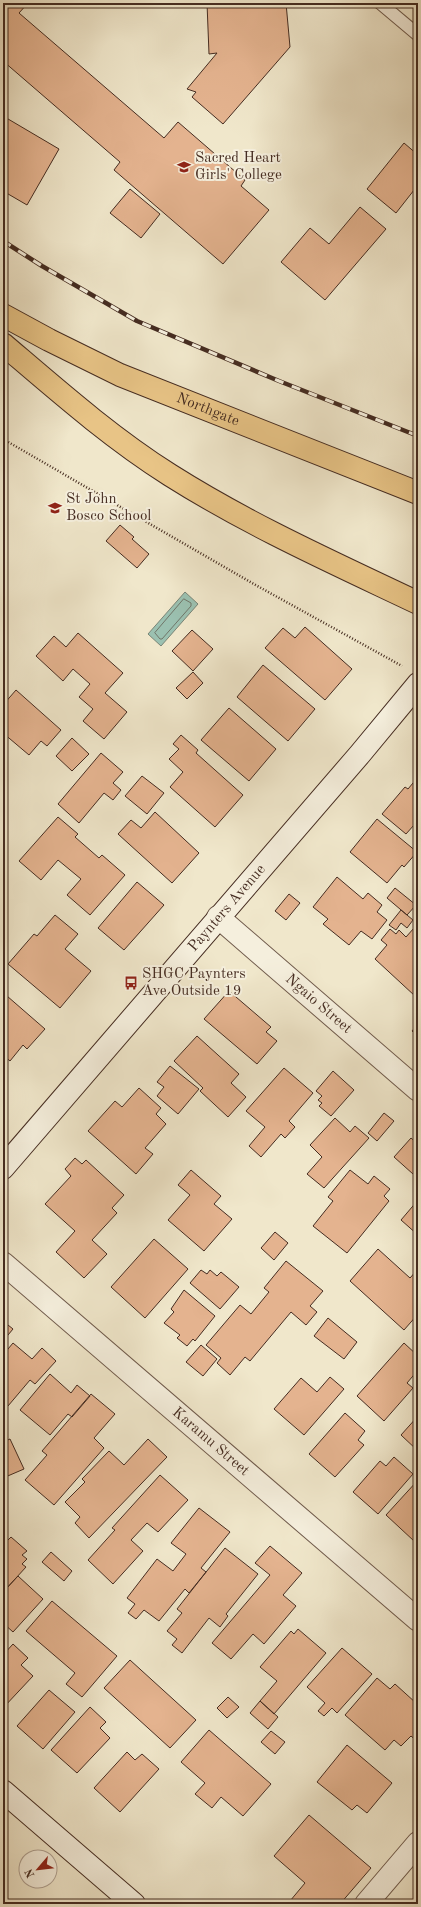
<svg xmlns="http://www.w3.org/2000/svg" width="421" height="1907" font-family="'Old Standard TT',serif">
	<rect width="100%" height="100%" fill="#f0e7cb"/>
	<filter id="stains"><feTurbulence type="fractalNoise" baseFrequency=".005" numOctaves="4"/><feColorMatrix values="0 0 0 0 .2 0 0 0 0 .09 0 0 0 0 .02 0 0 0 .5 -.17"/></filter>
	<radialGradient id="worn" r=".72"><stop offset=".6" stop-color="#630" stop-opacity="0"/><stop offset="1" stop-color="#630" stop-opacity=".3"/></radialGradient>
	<!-- water -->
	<path fill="#9bc1b1" stroke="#798577" d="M 185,592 L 198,604 L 161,646 L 148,634 Z"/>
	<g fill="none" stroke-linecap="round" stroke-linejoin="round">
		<!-- shore -->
		<path stroke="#707669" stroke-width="1" d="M 184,599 L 191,603 L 191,606 L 162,639 L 160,639 L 155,633 Z"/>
	</g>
	<!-- building -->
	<path fill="#e4b38f" stroke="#452c21" d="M 3,3 L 28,3 L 19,13 L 164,138 L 178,122 L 245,180 L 241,186 L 269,210 L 223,264 L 114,170 L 120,162 L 3,61 Z
		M 207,3 L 286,3 L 290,47 L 223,124 L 192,97 L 196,92 L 187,89 L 217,53 L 209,54 Z
		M 3,116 L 59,149 L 27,205 L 3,191 Z
		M 404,143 L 418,155 L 418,185 L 396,213 L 367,189 Z
		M 130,189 L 160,214 L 141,238 L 110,213 Z
		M 360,207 L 386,229 L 325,300 L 281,262 L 310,228 L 329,244 Z
		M 120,525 L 134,537 L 132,539 L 149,554 L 137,568 L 106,541 Z
		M 305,627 L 352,669 L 325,700 L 265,648 L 283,628 L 295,638 Z
		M 192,630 L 213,649 L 193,671 L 172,651 Z
		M 78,633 L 123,673 L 105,693 L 127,712 L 104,739 L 83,721 L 93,709 L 79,697 L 90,684 L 73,669 L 63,681 L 36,656 L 54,636 L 66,647 Z
		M 263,665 L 315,709 L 288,741 L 237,697 Z
		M 193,672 L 203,683 L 187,699 L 176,688 Z
		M 16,690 L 61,730 L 47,746 L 41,741 L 29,755 L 3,733 L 3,705 Z
		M 229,708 L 276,749 L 249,781 L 201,740 Z
		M 181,735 L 198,750 L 196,753 L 243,795 L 215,827 L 170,787 L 183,772 L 169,759 L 179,749 L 173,744 Z
		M 72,738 L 89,754 L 72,771 L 56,756 Z
		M 101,753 L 123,772 L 113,783 L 121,790 L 113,800 L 104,793 L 79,823 L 58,804 Z
		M 142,776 L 164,793 L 147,814 L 125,796 Z
		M 418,777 L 418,829 L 414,825 L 406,834 L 382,814 L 405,787 L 408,789 Z
		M 155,812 L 199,853 L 172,883 L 118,834 L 131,820 L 141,828 Z
		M 58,817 L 78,834 L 75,837 L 99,858 L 102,855 L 125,875 L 90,915 L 67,895 L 81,879 L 58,860 L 41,880 L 19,861 Z
		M 377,819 L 417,852 L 404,867 L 402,865 L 387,883 L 350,852 Z
		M 337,877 L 363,899 L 368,893 L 382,905 L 377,912 L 387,920 L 372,939 L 361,931 L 349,945 L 323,924 L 328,919 L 313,907 Z
		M 137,882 L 164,905 L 124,950 L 98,928 Z
		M 395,888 L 416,905 L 407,915 L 387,898 Z
		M 289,894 L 300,903 L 286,920 L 275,911 Z
		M 401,910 L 413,920 L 407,928 L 401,923 L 396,930 L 389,925 Z
		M 55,915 L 78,934 L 65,949 L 91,971 L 60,1008 L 8,964 L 34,934 L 37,936 Z
		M 414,928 L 418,932 L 418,993 L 415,996 L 375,959 L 387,945 L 381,940 L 390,929 L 396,934 L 399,930 L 406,937 Z
		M 229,991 L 271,1027 L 266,1032 L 277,1041 L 257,1064 L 204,1019 Z
		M 7,996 L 45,1029 L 27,1049 L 23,1045 L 10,1061 L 3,1055 L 3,1001 Z
		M 418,1024 L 418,1037 L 412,1031 Z
		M 197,1036 L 239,1074 L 231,1083 L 246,1097 L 228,1117 L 200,1091 L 203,1088 L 174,1061 Z
		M 170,1066 L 199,1089 L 178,1114 L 157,1096 L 164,1087 L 157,1082 Z
		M 284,1068 L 313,1093 L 289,1121 L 295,1127 L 285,1138 L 281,1134 L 261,1157 L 249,1146 L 265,1127 L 246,1111 Z
		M 333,1071 L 354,1090 L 331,1116 L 319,1106 L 322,1103 L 318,1100 L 322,1096 L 316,1091 Z
		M 139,1088 L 161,1108 L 156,1114 L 166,1124 L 145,1148 L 153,1154 L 136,1174 L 88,1131 L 115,1101 L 122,1107 Z
		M 384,1113 L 394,1121 L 377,1141 L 368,1133 Z
		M 335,1118 L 350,1132 L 355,1126 L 369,1138 L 324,1188 L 307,1174 L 322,1157 L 310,1145 Z
		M 411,1138 L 418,1144 L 418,1168 L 413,1174 L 394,1157 Z
		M 75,1158 L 82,1164 L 86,1160 L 124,1195 L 112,1208 L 117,1213 L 92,1240 L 107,1254 L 84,1278 L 56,1252 L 75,1231 L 45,1204 L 71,1176 L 65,1169 Z
		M 191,1170 L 221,1196 L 214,1204 L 232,1219 L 204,1251 L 168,1220 L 190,1195 L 178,1185 Z
		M 350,1170 L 368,1184 L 374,1176 L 390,1189 L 384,1196 L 389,1201 L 347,1253 L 313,1226 L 333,1201 L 328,1197 Z
		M 418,1200 L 418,1235 L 401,1220 Z
		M 275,1232 L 288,1243 L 274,1260 L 261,1248 Z
		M 154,1239 L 188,1269 L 145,1318 L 111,1287 Z
		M 378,1249 L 410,1278 L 418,1269 L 418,1314 L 404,1330 L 350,1281 Z
		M 286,1261 L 323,1291 L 310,1306 L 317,1312 L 306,1325 L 291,1312 L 250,1361 L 245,1357 L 230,1375 L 217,1363 L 221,1358 L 206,1345 L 240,1305 L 251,1314 L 269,1292 L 264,1288 Z
		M 201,1270 L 207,1274 L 210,1270 L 217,1276 L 221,1272 L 239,1287 L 220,1309 L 190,1283 Z
		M 184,1290 L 215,1316 L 195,1341 L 193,1339 L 187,1346 L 177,1338 L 180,1335 L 164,1323 L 174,1312 L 171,1309 Z
		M 328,1318 L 357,1342 L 344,1359 L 314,1336 Z
		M 3,1321 L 13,1329 L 3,1341 Z
		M 13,1343 L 32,1359 L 42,1348 L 56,1361 L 35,1384 L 30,1380 L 8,1406 L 3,1402 L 3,1355 Z
		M 404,1343 L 418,1356 L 418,1370 L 407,1383 L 413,1388 L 384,1421 L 357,1396 Z
		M 201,1345 L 217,1359 L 203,1376 L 186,1362 Z
		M 50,1374 L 71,1393 L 77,1385 L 90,1396 L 72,1417 L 68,1414 L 50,1435 L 20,1410 Z
		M 330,1377 L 344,1389 L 304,1435 L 274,1409 L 301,1378 L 317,1392 Z
		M 91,1394 L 115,1414 L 94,1438 L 104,1448 L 54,1505 L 25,1480 L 47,1455 L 42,1451 Z
		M 345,1413 L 365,1431 L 358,1440 L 364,1445 L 335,1477 L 309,1454 Z
		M 418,1416 L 418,1451 L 401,1435 Z
		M 10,1439 L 24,1469 L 3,1478 L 3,1442 Z
		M 148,1439 L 167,1457 L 89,1538 L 75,1523 L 80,1517 L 65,1502 L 85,1482 L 82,1479 L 109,1451 L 124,1465 Z
		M 394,1457 L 413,1474 L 378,1514 L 353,1492 L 380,1461 L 386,1466 Z
		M 160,1475 L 188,1500 L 158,1532 L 147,1523 L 131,1540 L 143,1551 L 113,1584 L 88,1560 L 115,1530 L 112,1528 Z
		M 418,1480 L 418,1537 L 414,1541 L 386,1515 Z
		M 199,1508 L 230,1532 L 201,1568 L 206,1572 L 189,1593 L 185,1589 L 159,1621 L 144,1610 L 136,1619 L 128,1613 L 135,1604 L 127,1598 L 157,1559 L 173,1571 L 186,1554 L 171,1543 Z
		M 11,1537 L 27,1551 L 22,1555 L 27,1559 L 22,1564 L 26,1567 L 6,1589 L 3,1587 L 3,1545 Z
		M 270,1546 L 302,1573 L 283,1595 L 296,1606 L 264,1644 L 253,1634 L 231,1659 L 212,1643 L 270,1575 L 255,1563 Z
		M 225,1548 L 258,1574 L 226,1614 L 228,1616 L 220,1627 L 209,1618 L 182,1653 L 172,1645 L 177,1639 L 167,1631 L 182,1613 L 177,1609 Z
		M 51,1552 L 72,1571 L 64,1581 L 42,1562 Z
		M 18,1576 L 43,1599 L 13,1632 L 3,1623 L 3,1592 Z
		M 52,1601 L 117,1656 L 82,1697 L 66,1684 L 75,1673 L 26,1631 Z
		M 298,1629 L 326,1653 L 274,1714 L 260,1701 L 277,1681 L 260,1667 L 291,1631 L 294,1634 Z
		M 13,1644 L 28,1658 L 21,1665 L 33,1676 L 3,1708 L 3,1655 Z
		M 342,1648 L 372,1674 L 337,1713 L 332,1708 L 324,1716 L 318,1711 L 325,1703 L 307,1687 Z
		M 130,1660 L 196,1720 L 170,1748 L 104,1688 Z
		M 377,1678 L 390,1689 L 395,1684 L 416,1703 L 418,1700 L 418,1742 L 411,1736 L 401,1746 L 394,1740 L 385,1750 L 345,1715 Z
		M 49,1690 L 75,1712 L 43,1749 L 17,1726 Z
		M 228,1697 L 239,1707 L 227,1718 L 217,1708 Z
		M 260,1701 L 278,1717 L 268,1729 L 250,1713 Z
		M 90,1707 L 106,1722 L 100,1728 L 110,1738 L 77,1773 L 51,1750 Z
		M 209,1730 L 271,1784 L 243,1816 L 221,1797 L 212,1808 L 195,1794 L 205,1783 L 181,1762 Z
		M 271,1731 L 285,1742 L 275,1754 L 261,1742 Z
		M 347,1745 L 392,1783 L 367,1813 L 357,1805 L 352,1810 L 317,1782 Z
		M 127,1752 L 135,1760 L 142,1754 L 159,1769 L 120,1812 L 94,1788 Z
		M 309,1815 L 371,1868 L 340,1904 L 294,1904 L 290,1901 L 305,1883 L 274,1856 Z"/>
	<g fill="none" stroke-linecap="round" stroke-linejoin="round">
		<!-- lane casing -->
		<g stroke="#705b4c" stroke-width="14">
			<path id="lane" d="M 380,3 L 418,35"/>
		</g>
		<!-- street casing -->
		<g stroke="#705b4c" stroke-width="24">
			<g id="street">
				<path id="s1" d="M 218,917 L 418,1090"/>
				<path id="s2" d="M 3,1263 L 418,1620"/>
				<path d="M 366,1904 L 418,1843"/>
			</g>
		</g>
		<!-- secondary casing -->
		<g stroke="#452c21" stroke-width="24">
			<g id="secondary">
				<path id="s3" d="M 3,1168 L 360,754 L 418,684"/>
				<path d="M 3,1791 L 134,1904"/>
			</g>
		</g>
		<!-- highway casing -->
		<g stroke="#452c21" stroke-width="24">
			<g id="highway">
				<path id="s4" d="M 3,315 L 49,340 L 120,375 L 418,493"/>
				<path d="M 3,344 C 57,390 110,437 170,475 C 249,525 334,563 418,603"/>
			</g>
		</g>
		<!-- path -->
		<path stroke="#452c21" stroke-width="2.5" stroke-dasharray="1 2" stroke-linecap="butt" d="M 3,439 L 252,583 L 402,666"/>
		<!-- lane -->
		<use href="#lane" stroke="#f5efdd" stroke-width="12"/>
		<!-- street -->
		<use href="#street" stroke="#f5efdd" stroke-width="22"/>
		<!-- secondary -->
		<use href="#secondary" stroke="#f5efdd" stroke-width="22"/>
		<!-- highway -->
		<use href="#highway" stroke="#e8c486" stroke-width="22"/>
		<!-- rail casing -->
		<g stroke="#452c21" stroke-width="4.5">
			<path id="rail" d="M 3,241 L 42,266 L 137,321 L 279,381 L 418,436"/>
		</g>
		<!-- rail -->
		<use href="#rail" stroke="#f5efdd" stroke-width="3" stroke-dasharray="9" stroke-linecap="butt"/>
	</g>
	<!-- icons -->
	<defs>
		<g id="school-bare" transform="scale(1.08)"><path d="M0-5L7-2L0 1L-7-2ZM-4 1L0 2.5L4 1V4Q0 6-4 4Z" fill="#8f2418" stroke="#f5efdd" stroke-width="2.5" paint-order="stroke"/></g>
		<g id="bus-bare" transform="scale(1.08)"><path d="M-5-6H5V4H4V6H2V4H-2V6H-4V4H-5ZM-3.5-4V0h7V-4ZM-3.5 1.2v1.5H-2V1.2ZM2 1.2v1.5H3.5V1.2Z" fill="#8f2418" stroke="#f5efdd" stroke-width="2.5" paint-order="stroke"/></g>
	</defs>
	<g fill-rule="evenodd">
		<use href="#school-bare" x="184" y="167"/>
		<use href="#school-bare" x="55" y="508"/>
		<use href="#bus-bare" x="131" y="983"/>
	</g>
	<g text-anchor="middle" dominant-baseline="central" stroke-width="4" stroke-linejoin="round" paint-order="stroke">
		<!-- poi labels -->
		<g font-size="15" fill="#452c21" stroke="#f5efdd" text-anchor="start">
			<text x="195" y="158">Sacred Heart<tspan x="195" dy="17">Girls' College</tspan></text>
			<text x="66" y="499">St John<tspan x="66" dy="17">Bosco School</tspan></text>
			<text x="142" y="974">SHGC Paynters<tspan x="142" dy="17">Ave Outside 19</tspan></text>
		</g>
		<!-- street labels -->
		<g font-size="15" fill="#452c21" stroke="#f5efdd">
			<text stroke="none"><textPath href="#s4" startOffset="226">Northgate</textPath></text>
			<text stroke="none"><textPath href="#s3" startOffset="343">Paynters Avenue</textPath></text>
			<text stroke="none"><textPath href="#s1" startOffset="133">Ngaio Street</textPath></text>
			<text stroke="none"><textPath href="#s2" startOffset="274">Karamu Street</textPath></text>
		</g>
	</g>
	<!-- margin -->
	<rect width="421" height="1907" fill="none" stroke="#f0e7cb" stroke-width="16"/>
	<rect x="4" y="4" width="413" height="1899" fill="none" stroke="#452c21" stroke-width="2"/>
	<rect x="8" y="8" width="405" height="1891" fill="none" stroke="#452c21"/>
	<!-- north arrow -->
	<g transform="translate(38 1869) rotate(242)"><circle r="19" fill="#f5efdd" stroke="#afa192"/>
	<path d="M0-3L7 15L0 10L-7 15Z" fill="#8f2418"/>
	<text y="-6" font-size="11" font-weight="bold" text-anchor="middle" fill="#452c21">N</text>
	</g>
	<rect width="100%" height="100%" filter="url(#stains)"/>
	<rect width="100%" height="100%" fill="url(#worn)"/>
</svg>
